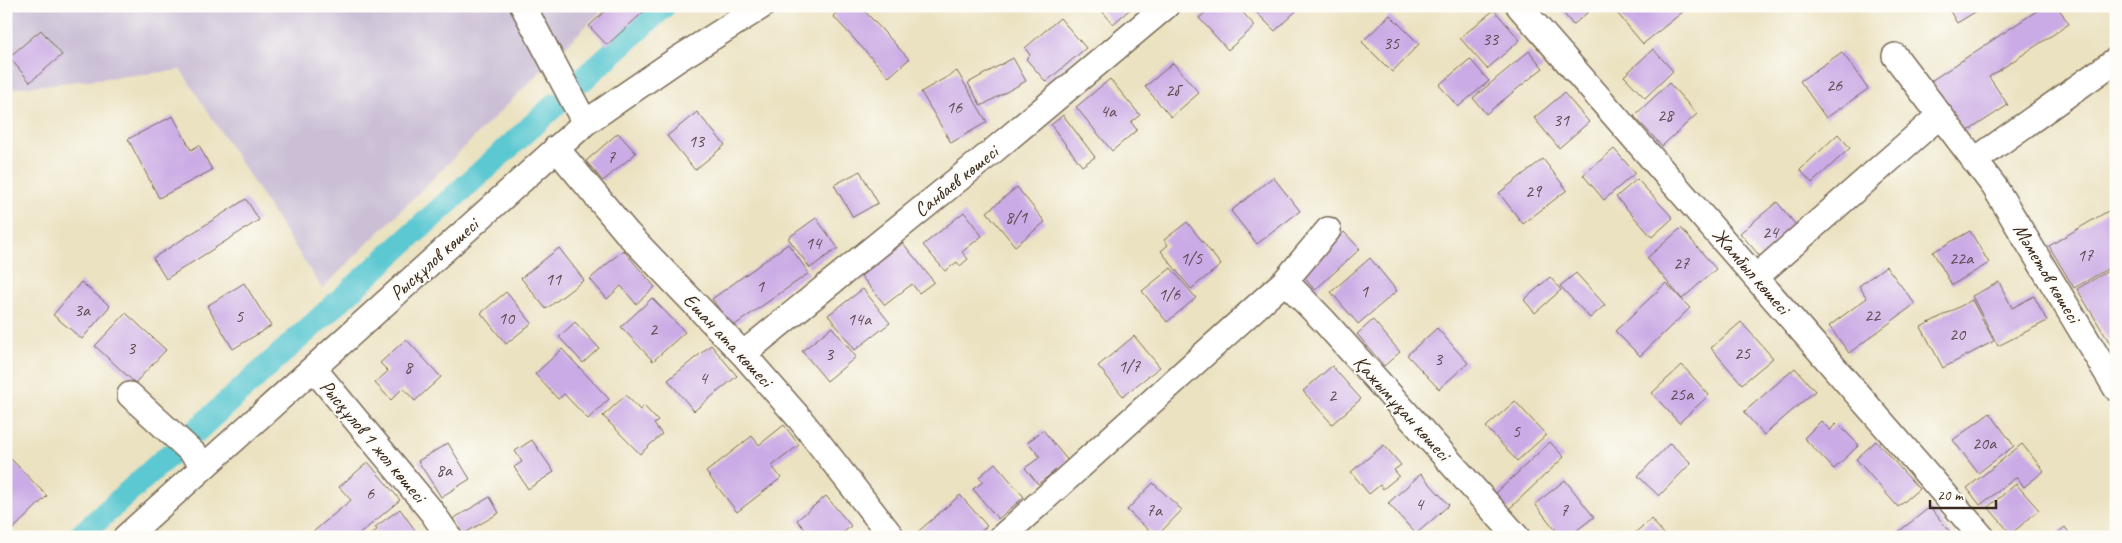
<svg xmlns="http://www.w3.org/2000/svg" width="2122" height="543" font-family="Caveat,sans-serif">
	<rect width="100%" height="100%" fill="#fdfcf7"/>
	<filter id="ink" filterUnits="userSpaceOnUse"><feTurbulence type="fractalNoise" baseFrequency=".02" numOctaves="2"/><feDisplacementMap in="SourceGraphic" scale="10" xChannelSelector="R" yChannelSelector="G"/><feConvolveMatrix kernelMatrix="1 2 1 2 8 2 1 2 1" color-interpolation-filters="sRGB"/></filter>
	<filter id="wash" filterUnits="userSpaceOnUse"><feTurbulence type="fractalNoise" baseFrequency=".0096" numOctaves="4" result="noise"/><feDisplacementMap in="SourceGraphic" scale="20" xChannelSelector="R" yChannelSelector="G"/><feGaussianBlur stdDeviation="1.12" result="paint"/><feColorMatrix in="noise" values="0 0 0 0 0 0 0 0 0 0 0 0 0 0 0 0 0 1.4 0 .05"/><feComposite in="paint" operator="in"/></filter>
	<g filter="url(#wash)">
		<rect width="100%" height="100%" fill="#ebe2c1"/>
		<!-- industrial -->
		<path fill="#cbbfd5" d="M 6,6 L 606,6 L 322,289 L 181,70 L 6,89 Z"/>
		<g fill="none" stroke-linecap="round" stroke-linejoin="round">
			<!-- canal -->
			<path stroke="#5bc8d1" stroke-width="24" d="M 582,80 L 664,6
				M 196,431 L 555,105
				M 79,537 L 168,456"/>
		</g>
		<g id="blocks">
			<!-- building -->
			<path fill="#cbabe5" d="M 610,6 L 650,6 L 607,45 L 589,26 Z
				M 844,6 L 860,6 L 909,59 L 889,77 L 833,16 Z
				M 1098,6 L 1134,6 L 1113,24 Z
				M 1213,6 L 1237,6 L 1255,26 L 1228,50 L 1199,18 Z
				M 1250,6 L 1291,6 L 1296,11 L 1275,31 Z
				M 1558,6 L 1595,6 L 1573,25 Z
				M 1615,6 L 1690,6 L 1643,44 L 1613,8 Z
				M 1947,6 L 1985,6 L 1957,23 Z
				M 2044,6 L 2057,6 L 2069,24 L 1989,77 L 2008,105 L 1965,133 L 1931,81 Z
				M 1494,10 L 1520,40 L 1487,69 L 1460,38 Z
				M 1390,15 L 1419,44 L 1392,72 L 1362,42 Z
				M 1060,18 L 1086,48 L 1046,82 L 1026,59 L 1030,55 L 1025,48 Z
				M 41,30 L 62,55 L 30,82 L 9,57 Z
				M 1653,49 L 1673,71 L 1645,98 L 1624,76 Z
				M 1529,51 L 1543,68 L 1486,114 L 1473,98 Z
				M 1842,52 L 1868,89 L 1826,118 L 1800,81 Z
				M 1013,58 L 1026,81 L 981,106 L 968,83 Z
				M 1470,59 L 1489,81 L 1458,107 L 1439,85 Z
				M 1173,63 L 1199,93 L 1171,117 L 1145,87 Z
				M 957,71 L 987,122 L 951,143 L 921,92 Z
				M 1110,79 L 1140,115 L 1131,122 L 1137,130 L 1112,151 L 1076,107 Z
				M 1669,83 L 1697,114 L 1662,146 L 1634,116 Z
				M 1564,93 L 1589,122 L 1559,148 L 1534,118 Z
				M 697,112 L 725,145 L 695,170 L 667,136 Z
				M 1063,115 L 1095,157 L 1082,166 L 1051,125 Z
				M 173,116 L 191,150 L 199,145 L 212,170 L 159,198 L 128,139 Z
				M 618,133 L 636,153 L 603,181 L 586,161 Z
				M 1838,134 L 1850,148 L 1812,183 L 1800,170 Z
				M 1614,149 L 1635,173 L 1604,200 L 1583,175 Z
				M 1543,159 L 1567,190 L 1523,224 L 1499,193 Z
				M 860,171 L 878,203 L 853,217 L 834,185 Z
				M 1273,177 L 1300,211 L 1257,244 L 1231,211 Z
				M 1637,179 L 1673,218 L 1652,237 L 1616,197 Z
				M 1017,187 L 1045,222 L 1015,246 L 987,212 Z
				M 246,199 L 259,220 L 166,279 L 153,258 Z
				M 1777,202 L 1800,230 L 1764,261 L 1740,233 Z
				M 2113,208 L 2116,213 L 2116,264 L 2074,288 L 2049,246 Z
				M 964,212 L 982,236 L 962,252 L 968,259 L 960,266 L 957,262 L 945,271 L 923,245 Z
				M 816,218 L 838,248 L 810,268 L 788,238 Z
				M 1187,222 L 1221,265 L 1191,289 L 1161,251 L 1168,245 L 1164,240 Z
				M 1681,228 L 1716,269 L 1682,299 L 1647,258 Z
				M 1970,231 L 1989,263 L 1952,285 L 1933,252 Z
				M 1344,232 L 1360,249 L 1315,290 L 1300,273 Z
				M 903,243 L 934,282 L 919,293 L 912,284 L 885,305 L 861,276 Z
				M 788,244 L 809,273 L 732,327 L 712,299 Z
				M 559,248 L 584,280 L 546,309 L 521,278 Z
				M 623,250 L 655,287 L 636,304 L 621,286 L 607,299 L 590,279 Z
				M 1370,258 L 1397,291 L 1358,324 L 1331,292 Z
				M 1886,266 L 1915,304 L 1849,353 L 1829,326 L 1867,298 L 1859,286 Z
				M 1171,268 L 1196,298 L 1167,322 L 1142,291 Z
				M 2108,271 L 2116,284 L 2114,350 L 2077,289 Z
				M 1576,273 L 1605,305 L 1590,318 L 1560,286 Z
				M 1550,277 L 1561,290 L 1535,313 L 1524,300 Z
				M 81,282 L 110,306 L 82,339 L 53,315 Z
				M 1999,282 L 2012,308 L 2034,296 L 2047,321 L 1998,346 L 1972,296 Z
				M 244,283 L 271,326 L 233,349 L 207,306 Z
				M 1666,283 L 1690,308 L 1640,356 L 1615,331 Z
				M 863,289 L 890,323 L 855,350 L 828,315 Z
				M 506,292 L 532,323 L 506,344 L 481,313 Z
				M 652,298 L 685,332 L 653,361 L 621,327 Z
				M 1972,300 L 1994,341 L 1943,368 L 1921,327 Z
				M 126,313 L 166,350 L 135,383 L 95,346 Z
				M 1373,320 L 1400,352 L 1384,366 L 1357,334 Z
				M 575,322 L 599,348 L 583,363 L 559,337 Z
				M 1741,322 L 1773,358 L 1742,384 L 1711,348 Z
				M 832,327 L 856,357 L 827,381 L 802,351 Z
				M 1437,328 L 1468,363 L 1439,389 L 1407,355 Z
				M 1134,336 L 1160,367 L 1123,396 L 1098,366 Z
				M 406,339 L 441,377 L 415,401 L 403,388 L 391,400 L 375,383 L 388,371 L 380,363 Z
				M 711,345 L 737,376 L 694,411 L 668,380 Z
				M 562,349 L 609,399 L 588,419 L 564,394 L 558,399 L 535,374 Z
				M 1682,365 L 1709,395 L 1679,423 L 1652,393 Z
				M 1332,366 L 1361,399 L 1332,424 L 1303,391 Z
				M 1795,368 L 1815,391 L 1764,435 L 1744,412 Z
				M 626,395 L 640,410 L 644,406 L 658,421 L 654,424 L 662,434 L 640,454 L 603,416 Z
				M 1515,401 L 1546,435 L 1517,461 L 1486,427 Z
				M 1990,413 L 2014,446 L 1978,473 L 1953,440 Z
				M 1821,421 L 1830,430 L 1837,423 L 1859,445 L 1834,469 L 1804,438 Z
				M 784,425 L 799,445 L 772,466 L 781,478 L 737,512 L 706,472 L 752,436 L 759,445 Z
				M 1043,430 L 1068,461 L 1038,484 L 1025,468 L 1040,457 L 1028,442 Z
				M 532,440 L 554,472 L 528,489 L 514,467 L 522,462 L 515,451 Z
				M 1876,441 L 1919,489 L 1898,507 L 1856,459 Z
				M 1550,442 L 1564,457 L 1508,510 L 1494,495 Z
				M 448,443 L 470,479 L 441,497 L 418,461 Z
				M 1670,443 L 1691,463 L 1659,496 L 1638,476 Z
				M 2022,444 L 2044,471 L 2024,487 L 2017,477 L 1980,505 L 1967,488 Z
				M 1384,445 L 1401,465 L 1394,470 L 1399,476 L 1383,489 L 1380,485 L 1369,494 L 1351,472 Z
				M 11,459 L 47,496 L 10,532 L 6,528 L 6,464 Z
				M 368,462 L 400,500 L 356,537 L 307,537 L 351,500 L 339,487 Z
				M 995,463 L 1024,497 L 998,519 L 973,489 L 983,482 L 979,477 Z
				M 1421,474 L 1449,505 L 1416,534 L 1388,503 Z
				M 1565,480 L 1594,517 L 1568,537 L 1561,537 L 1535,504 Z
				M 1153,483 L 1182,510 L 1156,537 L 1127,510 Z
				M 2016,484 L 2039,510 L 2011,534 L 1988,507 Z
				M 960,495 L 987,526 L 974,537 L 912,537 Z
				M 826,496 L 851,526 L 838,537 L 811,537 L 797,520 Z
				M 490,497 L 499,513 L 460,536 L 451,520 Z
				M 1930,507 L 1954,537 L 1892,537 Z
				M 400,509 L 420,537 L 368,537 L 377,530 L 375,527 Z
				M 1651,519 L 1664,534 L 1660,537 L 1630,537 Z
				M 2065,527 L 2072,537 L 2053,537 Z"/>
		</g>
	</g>
	<g filter="url(#ink)">
		<use href="#blocks" fill-opacity="0" stroke="#796a57" stroke-width="1"/>
		<g fill="none" stroke-linecap="round" stroke-linejoin="round">
			<!-- minor casing -->
			<g stroke="#796a57" stroke-width="28">
				<path id="minor" d="M 523,6 L 585,123
					M 1519,6 L 1982,537
					M 1895,56 L 1994,186 L 2116,388
					M 556,148 L 628,234 L 743,354 L 800,419 L 892,537
					M 1974,161 L 2116,60
					M 1756,277 L 1939,116
					M 1285,281 L 1325,322 L 1517,537
					M 743,354 L 993,151 L 1166,6
					M 314,369 L 432,512 L 449,537
					M 130,395 L 206,465
					M 126,537 L 585,123 L 675,61 L 762,6
					M 1002,537 L 1285,281 L 1328,230"/>
			</g>
			<!-- minor -->
			<use href="#minor" stroke="#fff" stroke-width="25"/>
		</g>
	</g>
	<g text-anchor="middle" dominant-baseline="central" stroke-width="4" stroke-linejoin="round" paint-order="stroke">
		<!-- number labels -->
		<g font-size="18" fill="#5f4a50">
			<text x="1490" y="39">33</text>
			<text x="1391" y="43">35</text>
			<text x="1834" y="85">26</text>
			<text x="1172" y="90">2б</text>
			<text x="954" y="107">16</text>
			<text x="1108" y="111">4а</text>
			<text x="1665" y="115">28</text>
			<text x="1561" y="120">31</text>
			<text x="696" y="141">13</text>
			<text x="611" y="157">7</text>
			<text x="1533" y="191">29</text>
			<text x="1016" y="217">8/1</text>
			<text x="1770" y="232">24</text>
			<text x="813" y="243">14</text>
			<text x="2085" y="255">17</text>
			<text x="1191" y="258">1/5</text>
			<text x="1961" y="258">22а</text>
			<text x="1681" y="263">27</text>
			<text x="553" y="279">11</text>
			<text x="760" y="286">1</text>
			<text x="1364" y="291">1</text>
			<text x="1169" y="294">1/6</text>
			<text x="82" y="310">3а</text>
			<text x="1872" y="315">22</text>
			<text x="239" y="316">5</text>
			<text x="506" y="318">10</text>
			<text x="859" y="319">14а</text>
			<text x="653" y="329">2</text>
			<text x="1957" y="334">20</text>
			<text x="131" y="348">3</text>
			<text x="1742" y="353">25</text>
			<text x="829" y="354">3</text>
			<text x="1438" y="359">3</text>
			<text x="1129" y="366">1/7</text>
			<text x="408" y="367">8</text>
			<text x="703" y="378">4</text>
			<text x="1681" y="394">25а</text>
			<text x="1332" y="395">2</text>
			<text x="1516" y="431">5</text>
			<text x="1984" y="443">20а</text>
			<text x="444" y="470">8а</text>
			<text x="370" y="493">6</text>
			<text x="1419" y="504">4</text>
			<text x="1154" y="510">7а</text>
			<text x="1564" y="510">7</text>
		</g>
		<!-- street labels -->
		<g font-size="20" fill="#3b2a1e" stroke="#fdfcf7">
			<text transform="translate(956 181) rotate(-39)">Санбаев көшесі</text>
			<text transform="translate(434 259) rotate(-42)">Рысқұлов көшесі</text>
			<text transform="translate(1751 271) rotate(49)">Жамбыл көшесі</text>
			<text transform="translate(2047 273) rotate(59)">Мәметов көшесі</text>
			<text transform="translate(728 340) rotate(47)">Ешан ата көшесі</text>
			<text transform="translate(1402 408) rotate(48)">Қажымұқан көшесі</text>
			<text transform="translate(373 441) rotate(50)">Рысқұлов 1 жол көшесі</text>
		</g>
	</g>
	<!-- margin -->
	<rect width="2122" height="543" fill="none" stroke="#fdfcf7" stroke-width="25"/>
	<!-- scale -->
	<path d="M1930 500v8h66v-8" fill="none" stroke="#3b2a1e" stroke-width="2.5"/>
	<text x="1937" y="500" font-size="15" fill="#3b2a1e" stroke="#fdfcf7" stroke-width="4" paint-order="stroke">20 m</text>
</svg>
